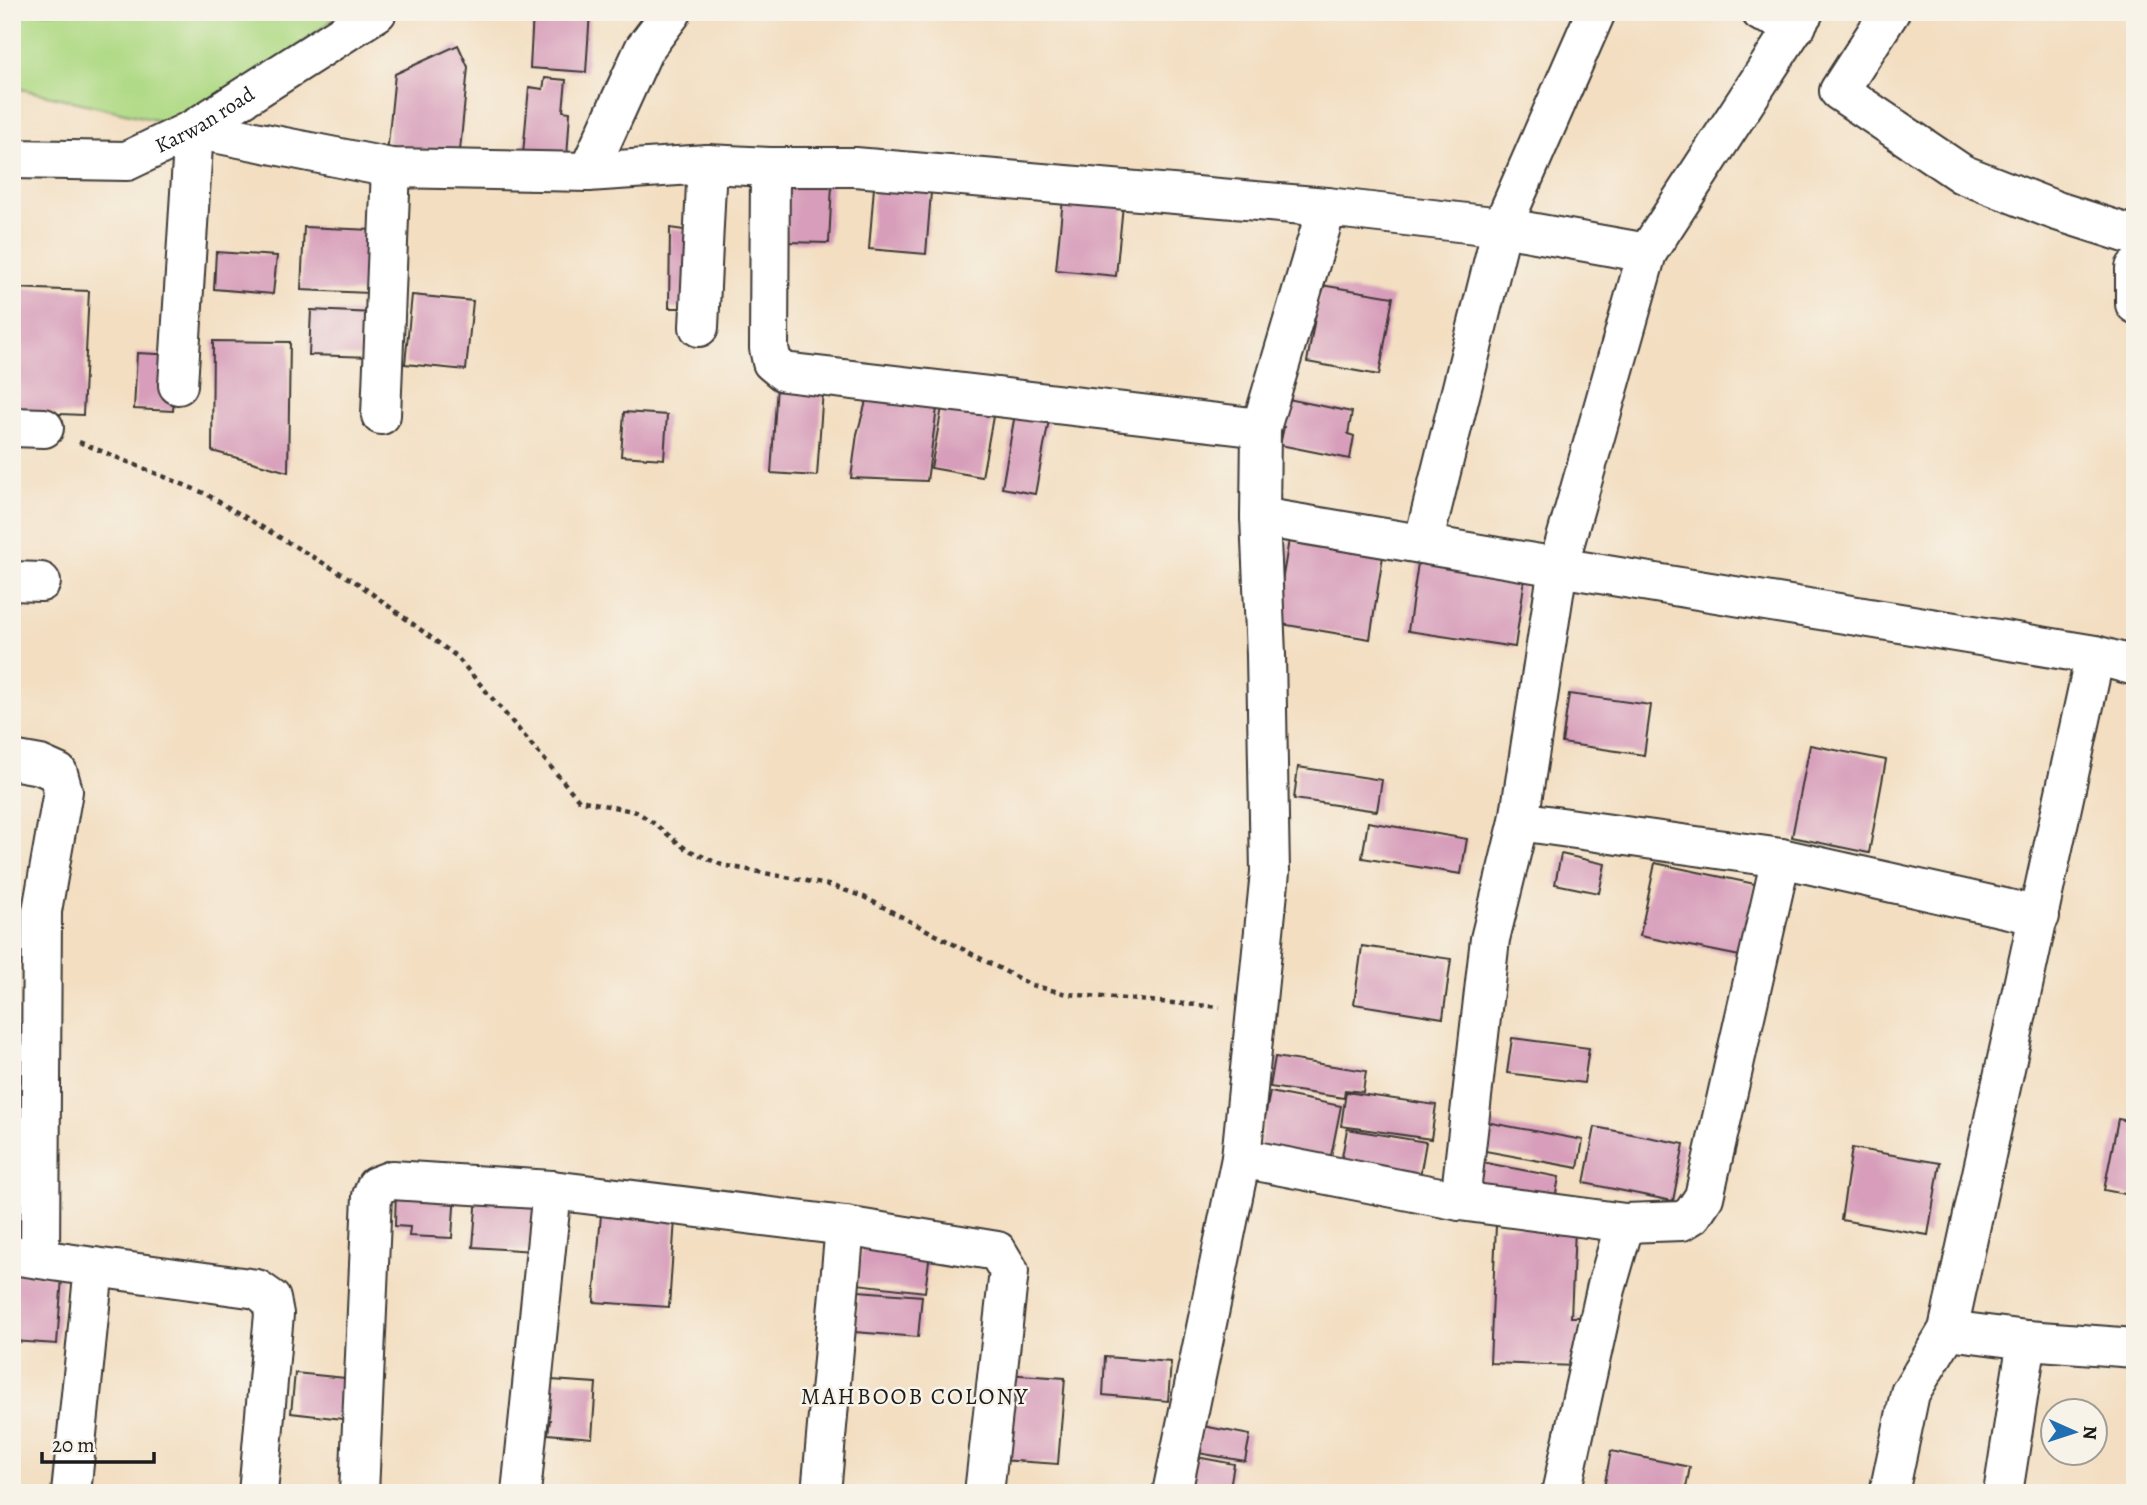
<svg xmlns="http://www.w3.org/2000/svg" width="2147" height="1505" font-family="Alegreya,serif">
	<rect width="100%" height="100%" fill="#f7f3e8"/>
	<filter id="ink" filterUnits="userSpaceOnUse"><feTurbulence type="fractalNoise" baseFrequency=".0143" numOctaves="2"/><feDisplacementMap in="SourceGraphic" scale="14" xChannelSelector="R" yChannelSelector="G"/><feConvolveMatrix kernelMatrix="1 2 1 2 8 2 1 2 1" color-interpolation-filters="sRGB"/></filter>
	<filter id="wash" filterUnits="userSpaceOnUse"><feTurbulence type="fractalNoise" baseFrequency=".00686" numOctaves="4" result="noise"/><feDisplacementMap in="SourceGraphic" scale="28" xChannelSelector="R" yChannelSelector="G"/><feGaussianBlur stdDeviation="1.57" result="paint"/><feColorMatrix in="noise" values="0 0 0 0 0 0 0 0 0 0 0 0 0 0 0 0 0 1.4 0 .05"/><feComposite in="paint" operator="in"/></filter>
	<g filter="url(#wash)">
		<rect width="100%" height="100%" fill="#f3dec1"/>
		<!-- green -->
		<path fill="#b0da86" stroke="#667b51" stroke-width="2" d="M 12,12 L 342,12 L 194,129 L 12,87 Z"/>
		<g id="blocks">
			<!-- building -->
			<path fill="#d79dba" d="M 533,12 L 590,12 L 586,72 L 530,68 Z
				M 458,45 L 468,67 L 459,161 L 387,154 L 395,74 Z
				M 545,78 L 566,80 L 563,111 L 570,112 L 567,158 L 523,154 L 529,87 L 543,89 Z
				M 875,175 L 932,180 L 926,254 L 869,249 Z
				M 789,183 L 832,184 L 829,243 L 786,242 Z
				M 1063,199 L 1123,205 L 1116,276 L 1056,270 Z
				M 304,227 L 372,230 L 369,293 L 301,290 Z
				M 670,228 L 698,232 L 691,308 L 669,308 Z
				M 216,252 L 277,256 L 273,294 L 214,289 Z
				M 1321,285 L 1393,297 L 1379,375 L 1307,362 Z
				M 12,288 L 89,291 L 83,415 L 12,412 Z
				M 412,295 L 473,301 L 466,370 L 405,364 Z
				M 311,310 L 374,313 L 372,357 L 309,355 Z
				M 213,341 L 290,342 L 288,472 L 212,451 Z
				M 137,353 L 177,355 L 173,411 L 134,409 Z
				M 777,386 L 823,389 L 817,476 L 771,473 Z
				M 869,391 L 938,401 L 927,481 L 851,478 L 857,434 Z
				M 1283,398 L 1352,412 L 1348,434 L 1354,436 L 1350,459 L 1280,445 L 1284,427 L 1278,426 Z
				M 943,402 L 994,411 L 982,477 L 931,468 Z
				M 624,412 L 667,415 L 664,459 L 621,456 Z
				M 1015,414 L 1049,420 L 1035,494 L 1002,488 Z
				M 1289,540 L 1383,556 L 1370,639 L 1275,623 Z
				M 1418,563 L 1525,578 L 1515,647 L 1408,631 Z
				M 1569,694 L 1651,705 L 1644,755 L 1562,743 Z
				M 1810,745 L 1886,760 L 1869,853 L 1792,837 Z
				M 1298,767 L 1382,780 L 1377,811 L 1294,799 Z
				M 1368,822 L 1467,839 L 1461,874 L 1362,858 Z
				M 1561,854 L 1605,864 L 1599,893 L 1555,884 Z
				M 1655,863 L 1755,884 L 1740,956 L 1640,936 Z
				M 1362,946 L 1451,959 L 1443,1018 L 1354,1004 Z
				M 1512,1038 L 1589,1048 L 1584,1083 L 1507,1073 Z
				M 1275,1057 L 1366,1071 L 1363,1092 L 1345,1090 L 1344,1098 L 1270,1087 Z
				M 1270,1092 L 1341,1106 L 1330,1161 L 1259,1147 Z
				M 1346,1092 L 1436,1105 L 1431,1139 L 1341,1126 Z
				M 2118,1119 L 2135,1122 L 2135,1196 L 2104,1190 Z
				M 1486,1122 L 1583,1140 L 1578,1168 L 1480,1150 Z
				M 1595,1127 L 1684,1144 L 1673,1201 L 1584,1183 Z
				M 1347,1129 L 1426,1142 L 1418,1188 L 1339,1174 Z
				M 1852,1148 L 1940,1163 L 1928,1235 L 1841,1220 Z
				M 1471,1160 L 1559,1177 L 1553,1210 L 1464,1192 Z
				M 396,1188 L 455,1191 L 452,1238 L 409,1236 L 410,1227 L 395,1226 Z
				M 477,1195 L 537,1200 L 533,1251 L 473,1247 Z
				M 601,1214 L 675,1219 L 669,1307 L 594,1302 Z
				M 1496,1225 L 1575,1229 L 1571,1317 L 1580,1317 L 1578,1366 L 1490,1363 Z
				M 863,1238 L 931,1245 L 925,1292 L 857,1284 Z
				M 12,1273 L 62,1277 L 57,1344 L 12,1341 Z
				M 858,1291 L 922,1296 L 918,1337 L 855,1332 Z
				M 1105,1357 L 1171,1362 L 1168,1401 L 1103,1395 Z
				M 295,1373 L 355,1379 L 351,1420 L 291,1413 Z
				M 1006,1374 L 1065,1378 L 1058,1464 L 1000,1460 Z
				M 536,1379 L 596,1383 L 592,1438 L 548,1434 L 550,1420 L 532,1419 Z
				M 1203,1426 L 1250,1435 L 1245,1461 L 1198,1453 Z
				M 1611,1451 L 1690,1467 L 1685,1493 L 1603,1493 Z
				M 1186,1455 L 1234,1464 L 1229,1493 L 1179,1493 Z"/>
		</g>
	</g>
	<g filter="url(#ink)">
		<use href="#blocks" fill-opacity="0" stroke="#3c3935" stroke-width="2"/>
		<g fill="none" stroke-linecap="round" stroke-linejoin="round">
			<!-- minor casing -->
			<g stroke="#3c3935" stroke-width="42">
				<g id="minor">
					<path d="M 1761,12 L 1797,25"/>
					<path d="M 1890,12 L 1839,91 L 1962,174 L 2057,211 L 2135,236"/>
					<path d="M 194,129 L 391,168 L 588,172 L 707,164 L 770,167 L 855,167 L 1327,207"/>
					<path id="s1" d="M 12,159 L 127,161 L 194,129 L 377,12"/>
					<path d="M 770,167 L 769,348 L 772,362 L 784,372 L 1261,428"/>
					<path d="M 588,172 L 644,49 L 672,12"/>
					<path d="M 1327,207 L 1502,227 L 1647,253 L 1558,567 L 1260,517 L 1261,428 Z"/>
					<path d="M 1647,253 L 1804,12"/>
					<path d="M 2135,268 L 2135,304"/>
					<path d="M 699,327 L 707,164"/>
					<path d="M 178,385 L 194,129"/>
					<path d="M 381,415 L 391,168"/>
					<path d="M 12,427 L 44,428"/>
					<path d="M 1423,544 L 1502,227 L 1596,12"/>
					<path d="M 12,581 L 41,582"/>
					<path d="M 12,760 L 40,765 L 58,773 L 63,791 L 42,911 L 40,1258"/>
					<path d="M 1519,821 L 1781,858 L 2040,916"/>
					<path d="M 1241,1158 L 1460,1201"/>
					<path d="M 1625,1223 L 1682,1221 L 1692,1215 L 1704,1197 L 1781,858"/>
					<path d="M 12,1255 L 94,1267 L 71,1493"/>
					<path d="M 94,1267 L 257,1289 L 271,1299 L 274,1314 L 258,1493"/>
					<path d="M 1948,1330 L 2027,1340 L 2135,1348"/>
					<path d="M 359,1493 L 372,1196 L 376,1186 L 392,1180 L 552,1190 L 845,1226 L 997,1251 L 1009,1271 L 984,1493"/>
					<path d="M 521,1493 L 552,1190"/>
					<path d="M 821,1493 L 845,1226"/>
					<path d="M 1172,1493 L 1241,1158 L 1270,872 L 1266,655 L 1260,517"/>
					<path d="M 1561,1493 L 1606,1289 L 1625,1223 L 1460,1201 L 1490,939 L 1519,821 L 1558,567 L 2095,655 L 2135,666"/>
					<path d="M 1889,1493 L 1910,1393 L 1948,1330 L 2095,655"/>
					<path d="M 2003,1493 L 2027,1340"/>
				</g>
			</g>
			<!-- path -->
			<path stroke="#3c3935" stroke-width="4.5" stroke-dasharray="5 5" stroke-linecap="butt" d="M 79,442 L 204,493 L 359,584 L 456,656 L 579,800 L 637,812 L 652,822 L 686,849 L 722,865 L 833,886 L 864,897 L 1031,985 L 1067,994 L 1220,1007"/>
			<!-- minor -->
			<use href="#minor" stroke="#fff" stroke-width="38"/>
		</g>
	</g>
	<g text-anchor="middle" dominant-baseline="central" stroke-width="5" stroke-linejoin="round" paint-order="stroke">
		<!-- street labels -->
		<g font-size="21" fill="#1c1c1c" stroke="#f7f3e8">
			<text stroke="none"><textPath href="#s1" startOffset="203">Karwan road</textPath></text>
		</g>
		<!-- neighbourhood labels -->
		<g font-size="23" letter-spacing="2" fill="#1c1c1c" stroke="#f7f3e8">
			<text x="915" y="1396">MAHBOOB COLONY</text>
		</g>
	</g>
	<!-- margin -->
	<rect width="2147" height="1505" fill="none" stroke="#f7f3e8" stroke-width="42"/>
	<!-- north arrow -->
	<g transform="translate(2074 1432) rotate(93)"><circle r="33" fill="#f7f3e8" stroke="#9f9d96" stroke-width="2"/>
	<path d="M0-5L12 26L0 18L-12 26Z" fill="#1f6fb2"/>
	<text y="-10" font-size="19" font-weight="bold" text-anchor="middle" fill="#1c1c1c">N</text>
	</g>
	<!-- scale -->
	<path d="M42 1452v10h112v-10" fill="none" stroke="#1c1c1c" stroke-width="3.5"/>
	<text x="52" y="1452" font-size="21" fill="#1c1c1c" stroke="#f7f3e8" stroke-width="5" paint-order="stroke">20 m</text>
</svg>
